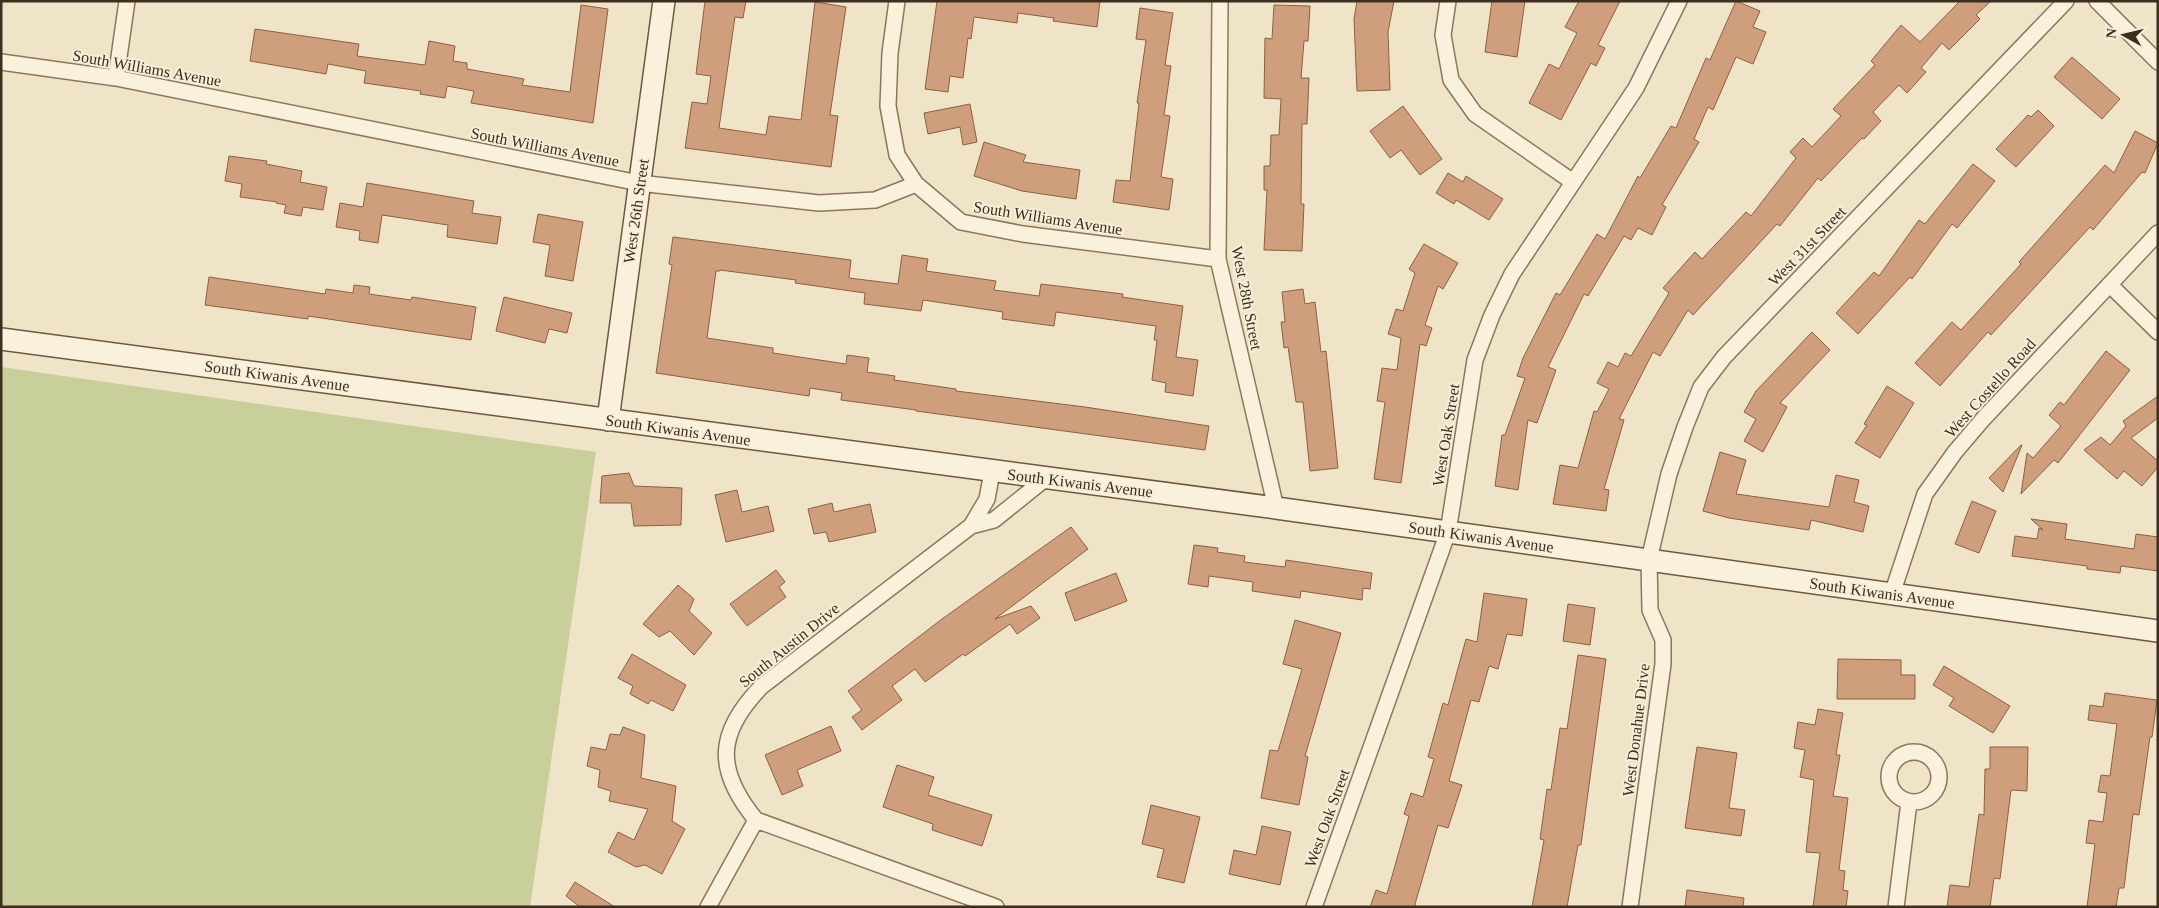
<svg xmlns="http://www.w3.org/2000/svg" width="2159" height="908" font-family="'Times New Roman',serif">
	<rect width="100%" height="100%" fill="#f0e4c8"/>
	<!-- green -->
	<path fill="#c9cf9b" d="M 1,367 L 596,452 L 530,907 L 1,907 Z"/>
	<!-- building -->
	<path fill="#cf9f7d" stroke="#8d5f41" d="M 705,1 L 746,1 L 743,18 L 735,17 L 719,128 L 766,135 L 769,116 L 801,120 L 815,2 L 846,7 L 830,115 L 838,116 L 831,167 L 685,148 L 692,102 L 707,104 L 711,76 L 696,74 Z
		M 937,1 L 1100,1 L 1097,27 L 1053,21 L 1054,18 L 1018,13 L 1017,23 L 974,17 L 971,39 L 968,38 L 963,78 L 950,76 L 948,92 L 925,89 Z
		M 1357,1 L 1394,1 L 1388,32 L 1390,90 L 1357,91 L 1354,19 Z
		M 1492,1 L 1525,1 L 1517,57 L 1485,52 Z
		M 1579,1 L 1620,1 L 1598,45 L 1605,48 L 1596,66 L 1591,63 L 1561,120 L 1529,103 L 1549,64 L 1559,69 L 1577,33 L 1565,27 Z
		M 1736,1 L 1760,11 L 1753,27 L 1766,32 L 1753,64 L 1736,57 L 1713,110 L 1708,107 L 1694,139 L 1699,142 L 1662,205 L 1666,207 L 1652,235 L 1638,228 L 1631,240 L 1624,236 L 1588,296 L 1584,294 L 1548,367 L 1556,370 L 1537,423 L 1528,420 L 1518,490 L 1495,486 L 1502,435 L 1505,435 L 1525,378 L 1517,376 L 1523,358 L 1556,293 L 1560,295 L 1597,234 L 1605,239 L 1638,176 L 1640,178 L 1671,126 L 1676,128 L 1706,58 L 1710,60 Z
		M 1960,1 L 1991,1 L 1976,15 L 1980,19 L 1949,50 L 1942,43 L 1921,68 L 1926,72 L 1907,93 L 1899,85 L 1873,112 L 1881,121 L 1864,139 L 1862,138 L 1821,181 L 1818,178 L 1780,226 L 1777,224 L 1693,315 L 1688,310 L 1660,356 L 1653,352 L 1619,419 L 1624,420 L 1604,489 L 1609,490 L 1606,511 L 1553,504 L 1560,465 L 1578,468 L 1594,411 L 1597,412 L 1609,389 L 1597,383 L 1608,362 L 1618,367 L 1625,353 L 1631,356 L 1669,293 L 1663,288 L 1695,252 L 1702,259 L 1746,212 L 1751,216 L 1796,158 L 1790,152 L 1803,138 L 1812,147 L 1841,116 L 1833,109 L 1875,65 L 1871,61 L 1901,25 L 1920,42 Z
		M 581,5 L 608,9 L 593,123 L 471,103 L 474,91 L 447,86 L 445,98 L 420,94 L 421,91 L 364,83 L 366,71 L 328,64 L 326,74 L 250,61 L 255,29 L 359,44 L 357,56 L 425,65 L 429,41 L 455,46 L 453,61 L 467,63 L 467,69 L 524,79 L 522,85 L 570,92 Z
		M 1274,5 L 1310,6 L 1308,41 L 1304,41 L 1301,78 L 1309,78 L 1307,124 L 1302,124 L 1301,204 L 1304,204 L 1302,251 L 1264,250 L 1267,190 L 1264,190 L 1264,166 L 1270,166 L 1271,135 L 1279,135 L 1281,99 L 1264,98 L 1265,38 L 1272,39 Z
		M 1140,8 L 1173,13 L 1165,65 L 1171,66 L 1164,115 L 1170,116 L 1161,177 L 1173,179 L 1169,210 L 1113,202 L 1116,180 L 1130,181 L 1139,103 L 1137,103 L 1146,40 L 1136,39 Z
		M 2072,57 L 2120,99 L 2102,119 L 2054,77 Z
		M 970,104 L 977,142 L 963,145 L 960,127 L 928,134 L 924,113 Z
		M 1403,106 L 1442,159 L 1420,175 L 1401,150 L 1390,158 L 1370,131 Z
		M 2038,110 L 2054,126 L 2016,167 L 1996,149 L 2028,115 L 2031,117 Z
		M 2135,131 L 2158,143 L 2145,173 L 2142,172 L 2093,230 L 2090,227 L 1991,335 L 1988,332 L 1940,386 L 1915,363 L 1952,322 L 1961,330 L 2021,264 L 2019,262 L 2105,165 L 2114,173 Z
		M 984,142 L 1026,155 L 1023,162 L 1080,170 L 1076,199 L 1022,191 L 974,176 Z
		M 229,156 L 267,161 L 266,164 L 302,171 L 300,182 L 327,187 L 323,210 L 303,207 L 301,216 L 284,213 L 286,205 L 276,203 L 277,202 L 240,197 L 242,184 L 225,181 Z
		M 1973,164 L 1995,181 L 1957,228 L 1952,224 L 1912,279 L 1910,277 L 1858,334 L 1836,313 L 1874,272 L 1879,276 L 1919,220 L 1925,224 Z
		M 1448,173 L 1463,182 L 1466,176 L 1503,199 L 1489,220 L 1456,200 L 1454,204 L 1436,193 Z
		M 367,183 L 474,201 L 472,213 L 501,217 L 497,244 L 447,237 L 448,225 L 382,215 L 378,243 L 359,240 L 360,231 L 336,227 L 340,203 L 363,207 Z
		M 538,214 L 583,222 L 573,281 L 545,276 L 550,245 L 533,242 Z
		M 673,237 L 851,260 L 849,278 L 898,284 L 902,255 L 928,259 L 926,271 L 996,281 L 994,290 L 1039,296 L 1041,284 L 1123,294 L 1122,297 L 1183,306 L 1176,357 L 1198,360 L 1193,396 L 1165,392 L 1166,383 L 1152,380 L 1157,340 L 1154,340 L 1156,326 L 1056,312 L 1054,326 L 1002,319 L 1003,312 L 923,300 L 921,311 L 864,304 L 865,293 L 795,283 L 796,280 L 720,270 L 720,271 L 716,271 L 707,338 L 773,348 L 773,353 L 846,364 L 847,355 L 869,358 L 867,372 L 895,376 L 894,380 L 956,389 L 956,391 L 1085,407 L 1209,426 L 1205,450 L 916,411 L 916,410 L 841,400 L 842,393 L 810,388 L 809,396 L 656,373 L 672,265 L 669,264 Z
		M 1424,244 L 1458,263 L 1443,289 L 1438,286 L 1425,325 L 1432,328 L 1426,346 L 1420,344 L 1401,483 L 1374,479 L 1385,402 L 1377,401 L 1382,368 L 1397,370 L 1401,338 L 1388,334 L 1396,309 L 1403,311 L 1415,273 L 1409,269 Z
		M 209,277 L 325,294 L 326,289 L 353,293 L 354,285 L 370,287 L 369,294 L 411,300 L 412,297 L 476,307 L 471,340 L 308,316 L 308,319 L 205,305 Z
		M 1303,289 L 1305,304 L 1315,302 L 1321,352 L 1326,351 L 1338,468 L 1310,471 L 1303,402 L 1296,402 L 1288,347 L 1284,348 L 1281,322 L 1285,322 L 1282,292 Z
		M 504,297 L 572,313 L 567,333 L 549,329 L 545,343 L 496,331 Z
		M 1812,332 L 1830,350 L 1780,403 L 1787,407 L 1763,452 L 1744,441 L 1756,419 L 1744,412 L 1756,391 Z
		M 2106,351 L 2130,370 L 2058,463 L 2054,460 L 2021,494 L 2027,453 L 2033,458 L 2061,426 L 2049,415 L 2060,402 L 2064,405 Z
		M 1887,386 L 1914,403 L 1880,458 L 1855,443 L 1867,425 L 1864,424 Z
		M 2158,396 L 2158,418 L 2131,438 L 2158,461 L 2158,467 L 2142,486 L 2124,471 L 2117,479 L 2084,450 L 2101,437 L 2110,445 L 2126,426 L 2123,421 Z
		M 2021,445 L 2022,445 L 2003,492 L 1989,478 Z
		M 1720,452 L 1746,460 L 1736,494 L 1829,507 L 1836,475 L 1859,480 L 1854,502 L 1869,506 L 1863,532 L 1811,520 L 1809,530 L 1729,518 L 1703,511 Z
		M 629,473 L 634,486 L 682,488 L 681,525 L 634,526 L 631,503 L 600,503 L 602,476 Z
		M 737,490 L 742,512 L 768,506 L 774,531 L 726,542 L 715,495 Z
		M 1972,501 L 1996,511 L 1979,553 L 1955,544 Z
		M 832,503 L 834,512 L 870,504 L 876,532 L 829,542 L 826,532 L 814,534 L 808,509 Z
		M 2031,519 L 2067,524 L 2065,539 L 2134,549 L 2136,534 L 2158,537 L 2158,571 L 2121,566 L 2120,573 L 2087,569 L 2087,566 L 2012,556 L 2015,536 L 2037,539 L 2039,528 L 2043,530 Z
		M 1071,527 L 1088,549 L 995,619 L 1031,606 L 1040,618 L 1017,634 L 1010,624 L 965,656 L 963,654 L 925,682 L 915,669 L 892,686 L 902,700 L 862,730 L 852,717 L 862,710 L 848,691 L 942,619 Z
		M 1194,545 L 1218,548 L 1217,552 L 1245,556 L 1244,562 L 1285,567 L 1286,560 L 1372,573 L 1370,589 L 1363,588 L 1362,600 L 1301,591 L 1300,598 L 1252,591 L 1253,582 L 1209,576 L 1208,587 L 1188,584 Z
		M 776,570 L 785,582 L 779,587 L 786,597 L 747,626 L 730,604 Z
		M 1116,573 L 1127,601 L 1075,621 L 1065,593 Z
		M 678,585 L 694,599 L 689,611 L 712,633 L 694,655 L 670,631 L 659,637 L 643,624 Z
		M 1484,593 L 1527,599 L 1522,636 L 1507,634 L 1498,669 L 1489,666 L 1479,702 L 1471,700 L 1449,781 L 1462,785 L 1448,828 L 1438,825 L 1415,904 L 1416,907 L 1370,907 L 1376,890 L 1387,894 L 1409,816 L 1404,814 L 1411,793 L 1423,797 L 1434,759 L 1428,757 L 1443,703 L 1448,705 L 1466,639 L 1477,642 Z
		M 1568,604 L 1595,608 L 1590,645 L 1563,641 Z
		M 1295,620 L 1341,633 L 1305,756 L 1308,757 L 1299,805 L 1261,798 L 1270,750 L 1278,751 L 1302,669 L 1283,664 Z
		M 632,654 L 686,685 L 673,711 L 651,700 L 648,704 L 630,694 L 633,686 L 618,678 Z
		M 1578,655 L 1606,659 L 1581,845 L 1578,845 L 1567,907 L 1532,907 L 1544,840 L 1540,839 L 1547,789 L 1551,790 L 1560,728 L 1567,729 Z
		M 1838,659 L 1901,660 L 1901,675 L 1915,675 L 1915,699 L 1837,699 Z
		M 1944,666 L 2010,706 L 1993,733 L 1949,706 L 1954,698 L 1933,685 Z
		M 2105,693 L 2157,700 L 2152,737 L 2150,737 L 2139,815 L 2133,814 L 2124,888 L 2119,888 L 2116,907 L 2087,907 L 2095,844 L 2086,843 L 2089,820 L 2103,822 L 2107,793 L 2098,792 L 2101,775 L 2110,776 L 2117,724 L 2088,720 L 2090,705 L 2103,707 Z
		M 1818,709 L 1843,713 L 1836,755 L 1840,755 L 1833,796 L 1848,798 L 1839,870 L 1845,871 L 1843,890 L 1848,891 L 1846,907 L 1813,907 L 1820,853 L 1806,852 L 1814,780 L 1800,777 L 1805,750 L 1794,748 L 1798,722 L 1815,725 Z
		M 831,726 L 841,751 L 797,770 L 803,786 L 782,795 L 765,755 Z
		M 623,727 L 645,735 L 641,778 L 676,786 L 672,821 L 685,829 L 662,874 L 645,865 L 636,867 L 608,852 L 618,832 L 634,840 L 648,809 L 609,801 L 611,791 L 598,787 L 600,770 L 587,766 L 591,747 L 606,750 L 610,734 L 620,735 Z
		M 1697,747 L 1737,753 L 1729,808 L 1745,810 L 1741,836 L 1685,828 Z
		M 1990,747 L 2028,747 L 2027,791 L 2011,790 L 2000,879 L 1994,878 L 1990,907 L 1947,907 L 1950,885 L 1969,887 L 1979,814 L 1984,815 L 1985,769 L 1990,769 Z
		M 897,765 L 934,777 L 928,795 L 992,815 L 982,846 L 932,830 L 933,824 L 883,807 Z
		M 1151,805 L 1200,817 L 1184,883 L 1157,877 L 1164,849 L 1142,844 Z
		M 1262,826 L 1291,832 L 1280,885 L 1229,874 L 1234,850 L 1256,855 Z
		M 575,882 L 615,907 L 580,907 L 566,896 Z
		M 1687,890 L 1744,898 L 1743,907 L 1685,907 Z"/>
	<g fill="none" stroke-linecap="round" stroke-linejoin="round">
		<!-- street casing -->
		<g stroke="#8d765c" stroke-width="18">
			<path id="street" d="M 897,1 L 890,53 L 888,106 L 897,155 L 916,184 L 961,222 L 1023,234 L 1218,259
				M 1220,1 L 1218,259 L 1276,508
				M 1448,1 L 1443,35 L 1451,80 L 1475,114 L 1573,182
				M 2097,1 L 2158,62
				M 1,62 L 116,78 L 639,183 L 819,203 L 875,200 L 916,184
				M 116,78 L 127,1
				M 2110,285 L 2158,332
				M 992,472 L 987,499 L 971,526 L 762,686 C 716,733 715,770 756,820 L 996,907
				M 971,526 L 994,520 L 1045,479
				M 1892,594 L 1925,494 L 1955,452 L 1984,418 L 2158,233
				M1889 777a25 25 0 1 1 50 0a25 25 0 1 1-50 0Z
				M 708,907 L 756,820
				M 1314,907 L 1448,532 L 1475,360 L 1492,315 L 1512,274 L 1636,88 L 1679,1
				M 1630,907 L 1663,664 L 1663,640 L 1650,610 L 1649,560 L 1669,474 L 1685,427 L 1701,387 L 1724,357 L 2066,1
				M 1896,907 L 1909,802"/>
		</g>
		<!-- secondary casing -->
		<g stroke="#6f573f" stroke-width="24">
			<path id="secondary" d="M 1,339 L 1276,508 L 2158,631
				M 608,420 L 664,1"/>
		</g>
		<!-- street -->
		<use href="#street" stroke="#faf1dc" stroke-width="15"/>
		<!-- secondary -->
		<use href="#secondary" stroke="#faf1dc" stroke-width="21"/>
	</g>
	<g text-anchor="middle" dominant-baseline="central" stroke-width="4" stroke-linejoin="round" paint-order="stroke">
		<!-- street labels -->
		<g font-size="16" fill="#3d2e20" stroke="#f7eed8">
			<text transform="translate(147 68) rotate(10)">South Williams Avenue</text>
			<text transform="translate(545 147) rotate(11)">South Williams Avenue</text>
			<text transform="translate(636 211) rotate(-82)">West 26th Street</text>
			<text transform="translate(1048 218) rotate(9)">South Williams Avenue</text>
			<text transform="translate(1807 246) rotate(-46)">West 31st Street</text>
			<text transform="translate(1247 298) rotate(79)">West 28th Street</text>
			<text transform="translate(277 376) rotate(8)">South Kiwanis Avenue</text>
			<text transform="translate(1990 388) rotate(-48)">West Costello Road</text>
			<text transform="translate(678 430) rotate(8)">South Kiwanis Avenue</text>
			<text transform="translate(1446 435) rotate(-81)">West Oak Street</text>
			<text transform="translate(1080 483) rotate(7)">South Kiwanis Avenue</text>
			<text transform="translate(1481 537) rotate(8)">South Kiwanis Avenue</text>
			<text transform="translate(1882 593) rotate(8)">South Kiwanis Avenue</text>
			<text transform="translate(789 645) rotate(-39)">South Austin Drive</text>
			<text transform="translate(1636 730) rotate(-83)">West Donahue Drive</text>
			<text transform="translate(1327 818) rotate(-70)">West Oak Street</text>
		</g>
	</g>
	<!-- border -->
	<rect width="2159" height="908" fill="none" stroke="#3d2e20" stroke-width="5"/>
	<!-- north arrow -->
	<g transform="translate(2124 35) rotate(278)" stroke="#f7eed8" stroke-width="4" paint-order="stroke">
	<path d="M0-4L9 19L0 12L-9 19Z" fill="#3d2e20"/>
	<text y="-8" font-size="14" font-weight="bold" text-anchor="middle" fill="#3d2e20">N</text>
	</g>
</svg>
